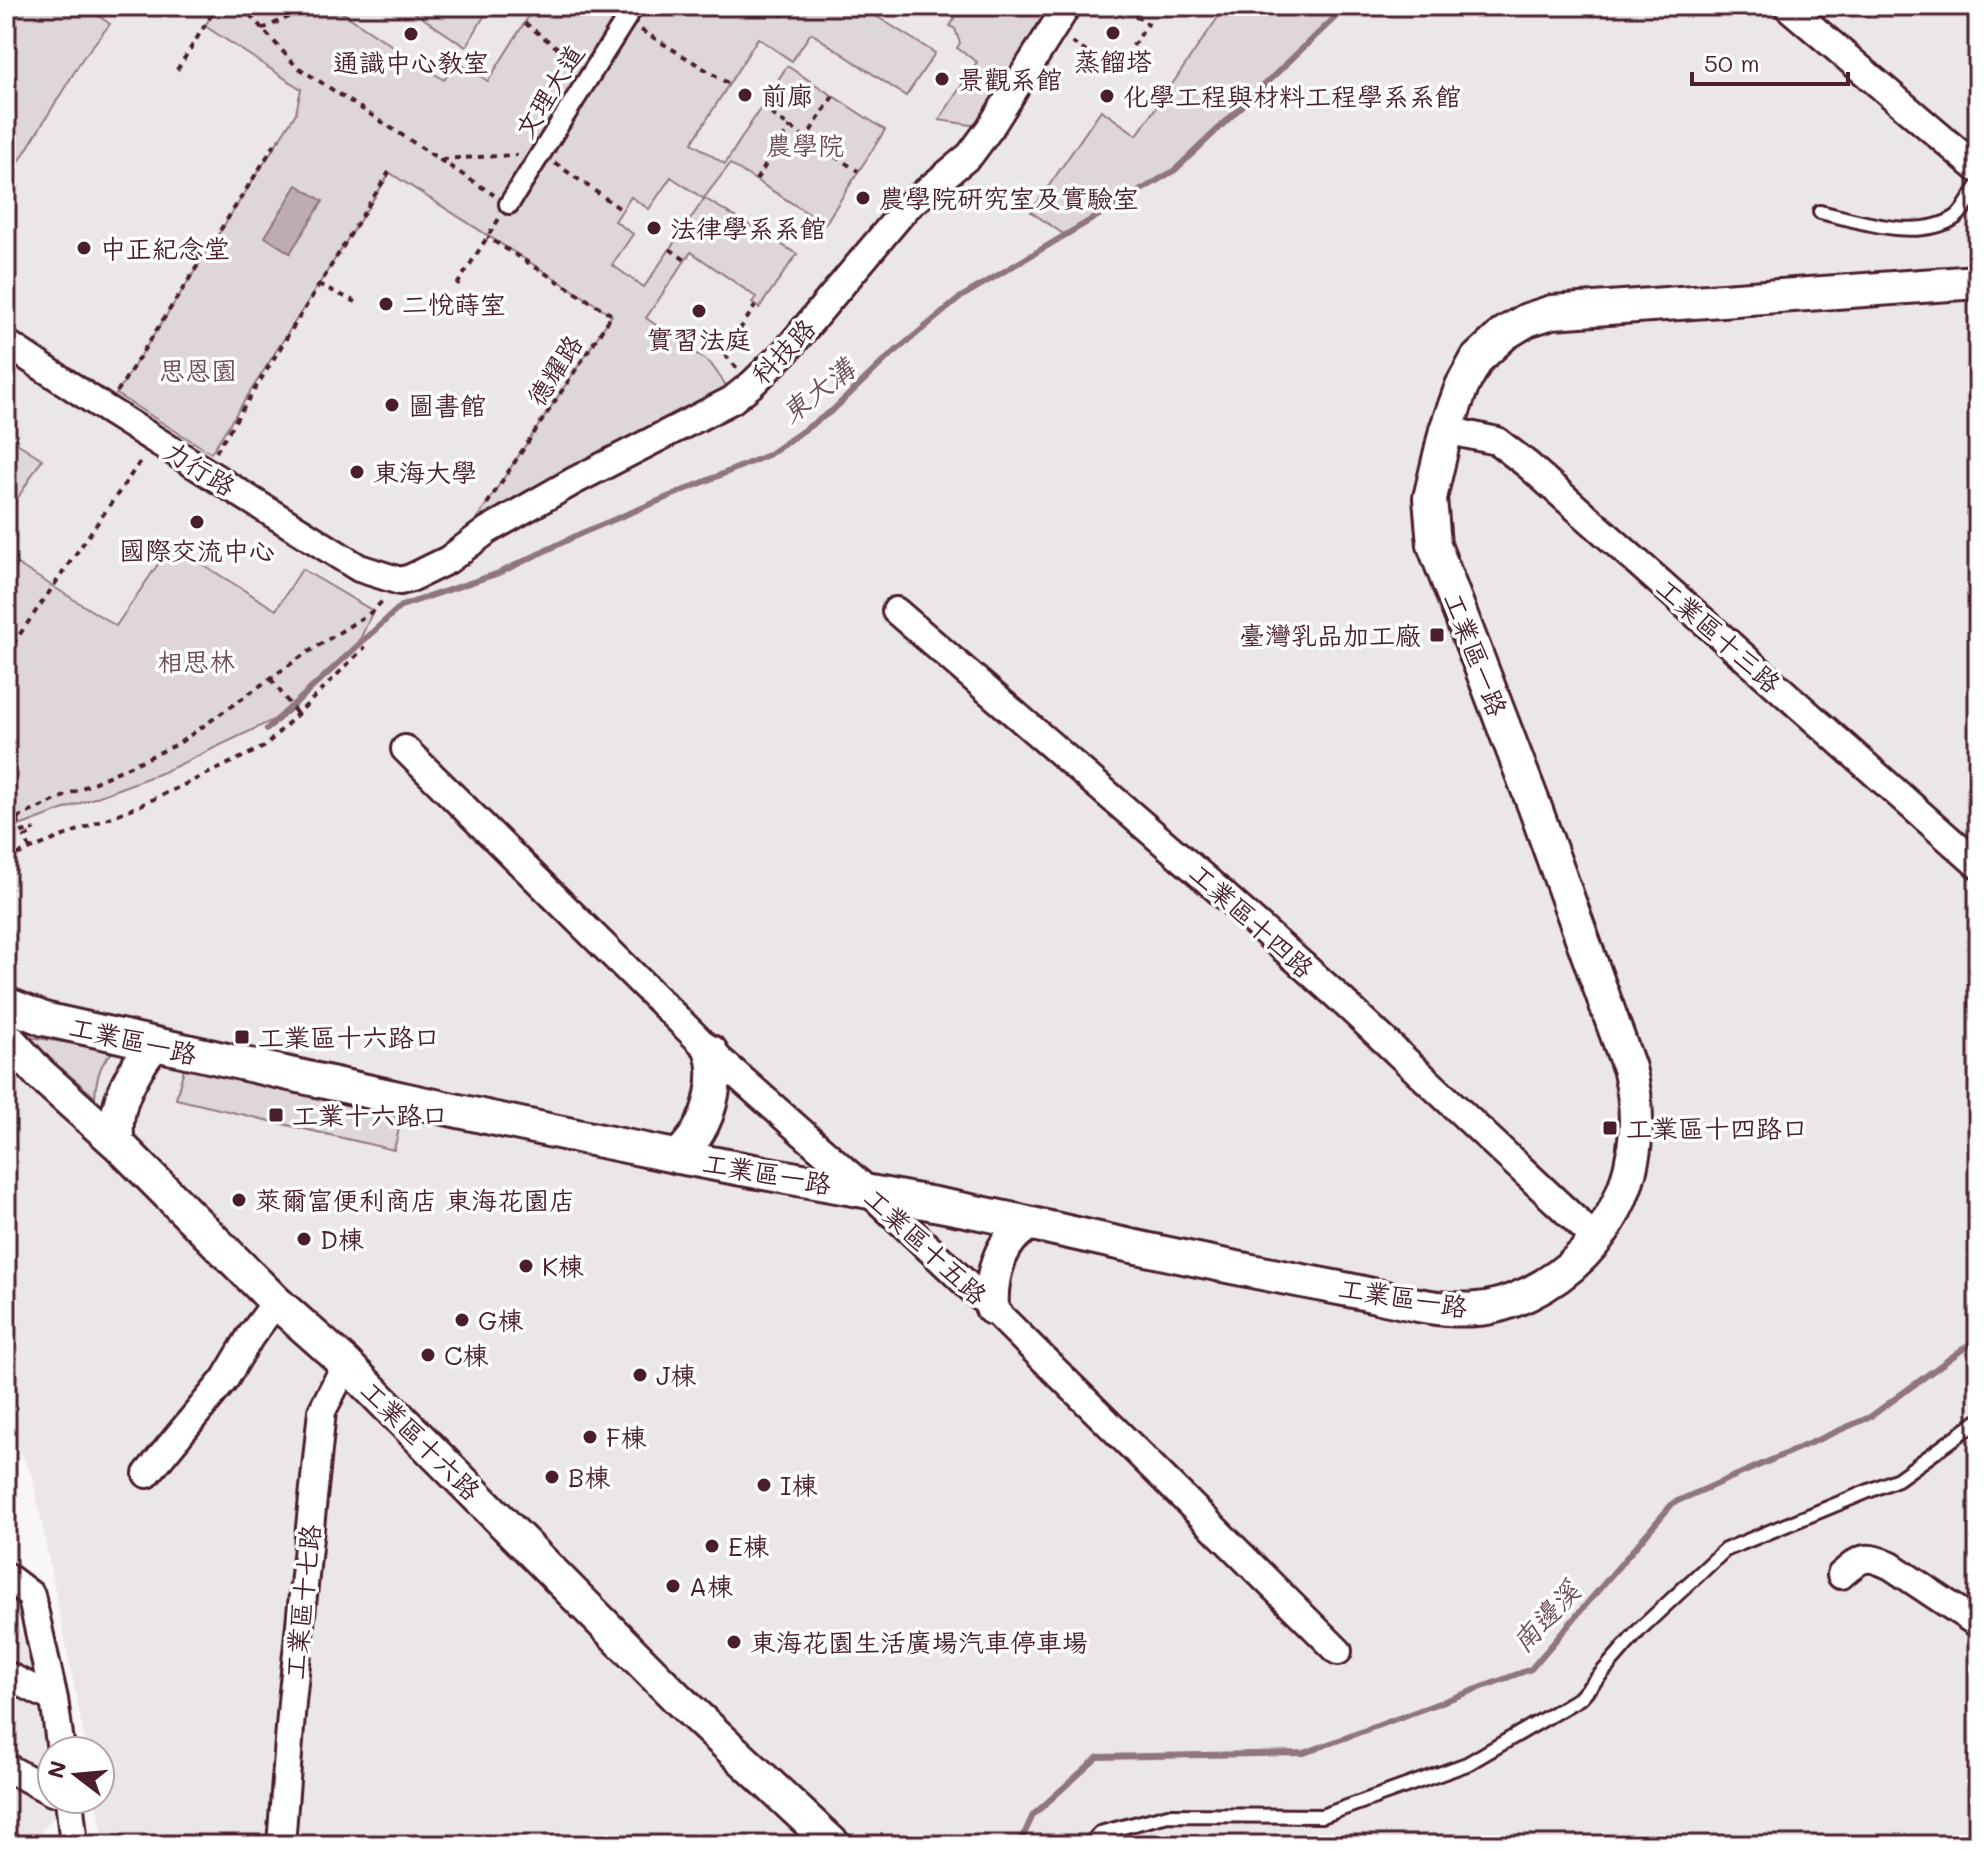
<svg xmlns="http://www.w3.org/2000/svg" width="1984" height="1851" font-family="Mali,'LXGW WenKai TC',sans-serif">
	<rect width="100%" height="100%" fill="#f8f6f7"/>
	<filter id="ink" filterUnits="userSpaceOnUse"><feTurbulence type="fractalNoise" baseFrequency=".0125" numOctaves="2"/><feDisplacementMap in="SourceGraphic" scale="16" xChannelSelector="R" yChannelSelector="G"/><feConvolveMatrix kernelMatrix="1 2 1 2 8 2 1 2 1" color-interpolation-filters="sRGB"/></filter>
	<g filter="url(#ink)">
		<!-- built -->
		<path fill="#ebe6e8" d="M 6,6 L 1978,6 L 1978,1845 L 105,1845 L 96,1799 L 100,1799 L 100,1751 L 87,1751 L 32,1475 L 6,1425 Z
			M 6,1592 L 64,1751 L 52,1751 L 52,1799 L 81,1799 L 53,1818 L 28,1845 L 6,1845 Z"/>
		<!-- green -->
		<path fill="#ded6d9" stroke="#947a82" stroke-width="2" fill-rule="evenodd" d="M 6,6 L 85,6 L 110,24 L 83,58 L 6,183 Z
			M 217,6 L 332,6 L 444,80 L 457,62 L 488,81 L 535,6 L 860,6 L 935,53 L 906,96 L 811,33 L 792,61 L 758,38 L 692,143 L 725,164 L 787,66 L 885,130 L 825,224 L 730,164 L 704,198 L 797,254 L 759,308 L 752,303 L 756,297 L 691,252 L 646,318 L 711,364 L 737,401 L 444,568 L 612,315 L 390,173 L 211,453 L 116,394 L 296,113 L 301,89 L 205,26 ZM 671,177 L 704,199 L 644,287 L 612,265 L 633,234 L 615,221 L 631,197 L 649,209 Z
			M 405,6 L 490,6 L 466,47 Z
			M 936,6 L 1070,6 L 990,128 L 939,120 L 977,62 L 957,48 L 960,43 L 955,29 L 950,26 L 955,18 Z
			M 1213,6 L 1347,6 L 1175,170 L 1065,235 L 1031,212 L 1101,110 L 1137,135 L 1221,13 Z
			M 6,436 L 42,459 L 6,517 Z
			M 171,545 L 276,610 L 302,569 L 373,611 L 358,644 L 288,713 L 166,771 L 6,831 L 6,557 L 116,626 Z
			M 23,1036 L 117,1050 C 100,1058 96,1080 95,1097 Z
			M 184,1068 L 402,1116 L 394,1150 L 176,1099 Z"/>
		<!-- water -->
		<path fill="#bdadb0" stroke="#8f747b" stroke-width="2" d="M 297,185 L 323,201 L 290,253 L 265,237 Z"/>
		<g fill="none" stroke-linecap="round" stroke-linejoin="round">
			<!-- stream -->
			<path stroke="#8f747b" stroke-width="6" d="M 267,729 L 401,606 L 499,573 L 582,533 L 768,455 L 833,410 L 885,360 L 961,297 L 1175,170 L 1347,6
				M 1019,1845 L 1033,1815 L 1098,1757 L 1304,1753 L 1531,1669 L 1673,1503 L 1870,1417 L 1978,1338"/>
			<!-- service casing -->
			<g stroke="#4a1f2b" stroke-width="18">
				<path id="service" d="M 1820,212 C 1859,221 1919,242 1956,217 C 1964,211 1972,195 1978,186
					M 1977,466 L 1978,465
					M 1089,1845 L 1100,1833 L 1168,1815 L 1322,1816 L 1467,1764 L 1580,1698 L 1640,1629 L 1725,1550 L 1898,1479 L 1978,1421"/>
			</g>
			<!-- pedestrian casing -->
			<g stroke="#4a1f2b" stroke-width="24">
				<path id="pedestrian" d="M 509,204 L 634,6"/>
			</g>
			<!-- minor casing -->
			<g stroke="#4a1f2b" stroke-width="32">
				<path id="minor" d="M 1787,6 L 1978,169
					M 6,343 L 106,409 L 359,568 L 400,581 L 411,578 L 448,560 L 488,530 L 574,481 L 732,400 L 752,384 L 786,351 L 907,207 L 970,155 L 990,128 L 1067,6
					M 1446,430 L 1497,441 L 1528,465 L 1978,865
					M 896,611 L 1208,881 L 1336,995 L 1598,1241
					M 405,749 L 711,1052 L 868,1191 L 992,1308 L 1338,1651
					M 147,1474 L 225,1379 L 250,1337 L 276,1302
					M 1841,1575 C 1862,1557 1865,1554 1891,1566 L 1978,1624
					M 6,1576 L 31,1595 L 54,1699 L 61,1751
					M 6,1675 L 54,1699
					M 6,1767 L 52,1792
					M 69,1799 L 74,1845
					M 281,1845 L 292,1702 L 322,1411 L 346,1364"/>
			</g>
			<!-- tertiary casing -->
			<g stroke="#4a1f2b" stroke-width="38">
				<path id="tertiary" d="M 6,1004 L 44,1019 C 254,1066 464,1114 675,1156 C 793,1180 911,1197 1028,1223 C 1133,1247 1238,1269 1344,1289 C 1386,1297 1434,1313 1477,1309 C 1495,1308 1513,1301 1528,1294 C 1614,1253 1653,1159 1629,1068 L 1534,805 L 1434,545 L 1430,498 L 1446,430 L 1462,386 L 1477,359 L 1504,334 L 1527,320 L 1552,312 L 1978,282
					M 6,1037 L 40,1074 L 118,1144 L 276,1302 L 346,1364 L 679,1700 L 834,1845
					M 118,1144 C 111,1107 132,1072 154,1044
					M 678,1157 C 685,1149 693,1141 698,1132 C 711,1111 719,1075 711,1052
					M 992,1308 C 990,1277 1000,1239 1029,1224"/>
			</g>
			<!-- path -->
			<path stroke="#4a1f2b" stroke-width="4" stroke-dasharray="6 6" stroke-linecap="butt" d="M 242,6 L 296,66 L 494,195
				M 768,6 L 783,15 L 789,6
				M 961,6 L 970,12
				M 525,23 L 577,63
				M 262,29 L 313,6
				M 641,30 L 729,84
				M 1072,42 L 1115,72 L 1148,24 L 1121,6
				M 177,70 L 217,6
				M 833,96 L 806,138 L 858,171
				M 761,107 L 806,138
				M 442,159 L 517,155
				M 555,163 L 622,210
				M 756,180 L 790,127
				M 670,249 L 685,260
				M 318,284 L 356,302
				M 457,285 L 500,217
				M 737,368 L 724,354 L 755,306
				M 117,392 L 279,138
				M 216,452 L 389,172
				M 487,504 L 612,315 L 487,237
				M 6,654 L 142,459
				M 271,679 L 297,714
				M 17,819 L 23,832 L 32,829
				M 6,823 L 178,744 L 302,656 L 373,611 L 385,598
				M 30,849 L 25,837 L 34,833 L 32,829
				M 6,859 L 141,805 L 264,747 L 365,647"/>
			<!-- service -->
			<use href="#service" stroke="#fff" stroke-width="12"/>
			<!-- pedestrian -->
			<use href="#pedestrian" stroke="#fff" stroke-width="18"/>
			<!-- minor -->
			<use href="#minor" stroke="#fff" stroke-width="26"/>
			<!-- tertiary -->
			<use href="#tertiary" stroke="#fff" stroke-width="32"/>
		</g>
	</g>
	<!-- markers -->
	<g fill="#4a1f2b" stroke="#fff" stroke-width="3">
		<circle cx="1113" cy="33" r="8"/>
		<circle cx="411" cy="34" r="8"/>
		<circle cx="942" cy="79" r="8"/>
		<circle cx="745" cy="95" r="8"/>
		<circle cx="1107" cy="96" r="8"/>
		<circle cx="863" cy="198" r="8"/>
		<circle cx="654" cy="228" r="8"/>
		<circle cx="84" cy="248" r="8"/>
		<circle cx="386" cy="304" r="8"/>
		<circle cx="699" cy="311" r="8"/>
		<circle cx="392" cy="405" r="8"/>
		<circle cx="357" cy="472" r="8"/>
		<circle cx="197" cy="522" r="8"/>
		<rect x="1429" y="627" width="16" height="16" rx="4"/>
		<rect x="234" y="1029" width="16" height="16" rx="4"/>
		<rect x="268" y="1107" width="16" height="16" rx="4"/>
		<rect x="1602" y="1120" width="16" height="16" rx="4"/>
		<circle cx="239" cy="1200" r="8"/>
		<circle cx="304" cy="1239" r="8"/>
		<circle cx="526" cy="1266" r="8"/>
		<circle cx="462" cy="1320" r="8"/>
		<circle cx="428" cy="1355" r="8"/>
		<circle cx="640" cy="1375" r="8"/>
		<circle cx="590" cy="1437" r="8"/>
		<circle cx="552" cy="1477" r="8"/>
		<circle cx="764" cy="1485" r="8"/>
		<circle cx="712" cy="1546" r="8"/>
		<circle cx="673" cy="1586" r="8"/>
		<circle cx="734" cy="1642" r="8"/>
	</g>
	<g text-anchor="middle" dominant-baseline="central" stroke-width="7" stroke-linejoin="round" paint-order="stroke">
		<!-- poi labels -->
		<g font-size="26" fill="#4a1f2b" stroke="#fff" text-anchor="start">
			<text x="1113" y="61" text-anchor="middle">蒸餾塔</text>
			<text x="411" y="62" text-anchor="middle">通識中心教室</text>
			<text x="958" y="79">景觀系館</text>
			<text x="761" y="95">前廊</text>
			<text x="1123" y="96">化學工程與材料工程學系系館</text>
			<text x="879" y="198">農學院研究室及實驗室</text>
			<text x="670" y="228">法律學系系館</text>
			<text x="100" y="248">中正紀念堂</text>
			<text x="402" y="304">二悅蒔室</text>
			<text x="699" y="339" text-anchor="middle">實習法庭</text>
			<text x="408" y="405">圖書館</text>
			<text x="373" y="472">東海大學</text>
			<text x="197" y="550" text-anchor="middle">國際交流中心</text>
			<text x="1421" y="635" text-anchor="end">臺灣乳品加工廠</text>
			<text x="258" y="1037">工業區十六路口</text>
			<text x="292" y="1115">工業十六路口</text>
			<text x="1626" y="1128">工業區十四路口</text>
			<text x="255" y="1200">萊爾富便利商店 東海花園店</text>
			<text x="320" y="1239">D棟</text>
			<text x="542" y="1266">K棟</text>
			<text x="478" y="1320">G棟</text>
			<text x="444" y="1355">C棟</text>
			<text x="656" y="1375">J棟</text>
			<text x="606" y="1437">F棟</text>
			<text x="568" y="1477">B棟</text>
			<text x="780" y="1485">I棟</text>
			<text x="728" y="1546">E棟</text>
			<text x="689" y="1586">A棟</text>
			<text x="750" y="1642">東海花園生活廣場汽車停車場</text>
		</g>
		<!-- street labels -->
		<g font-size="26" fill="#4a1f2b" stroke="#fff">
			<text transform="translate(549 91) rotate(-58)">文理大道</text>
			<text transform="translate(783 351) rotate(-46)">科技路</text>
			<text transform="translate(554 370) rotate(-57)">德耀路</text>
			<text transform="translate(200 468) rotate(32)">力行路</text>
			<text transform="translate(1719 635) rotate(42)">工業區十三路</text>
			<text transform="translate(1476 654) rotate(69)">工業區一路</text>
			<text transform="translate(1252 920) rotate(42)">工業區十四路</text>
			<text transform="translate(133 1040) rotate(13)">工業區一路</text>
			<text transform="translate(767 1173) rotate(10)">工業區一路</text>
			<text transform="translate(926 1246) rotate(43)">工業區十五路</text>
			<text transform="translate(1403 1297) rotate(9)">工業區一路</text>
			<text transform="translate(421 1440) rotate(45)">工業區十六路</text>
			<text transform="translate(302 1602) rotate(-84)">工業區十七路</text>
		</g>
		<!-- park labels -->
		<g font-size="26" fill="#6f4d56" stroke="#fff">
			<text x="805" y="145">農學院</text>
			<text x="198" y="370">思恩園</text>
			<text x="196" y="661">相思林</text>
		</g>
		<!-- water labels -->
		<g font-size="28" font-style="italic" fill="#72515a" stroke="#fff">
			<text transform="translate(817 390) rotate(-38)">東大溝</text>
			<text transform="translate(1545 1616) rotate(-47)">南邊溪</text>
		</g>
	</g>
	<!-- margin -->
	<rect width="1984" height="1851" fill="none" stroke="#fff" stroke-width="32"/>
	<rect x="16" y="16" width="1952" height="1819" fill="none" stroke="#4a1f2b" stroke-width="3" filter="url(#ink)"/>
	<!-- north arrow -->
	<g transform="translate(76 1775) rotate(286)"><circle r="38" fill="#ffffff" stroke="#b7a5aa" stroke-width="2"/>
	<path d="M0-6L14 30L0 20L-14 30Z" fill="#4a1f2b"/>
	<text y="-12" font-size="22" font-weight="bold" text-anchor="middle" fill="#4a1f2b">N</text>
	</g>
	<!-- scale -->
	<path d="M1692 72v12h156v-12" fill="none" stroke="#4a1f2b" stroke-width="4"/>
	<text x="1704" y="72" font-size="24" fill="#4a1f2b" stroke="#ffffff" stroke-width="6" paint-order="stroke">50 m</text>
</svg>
